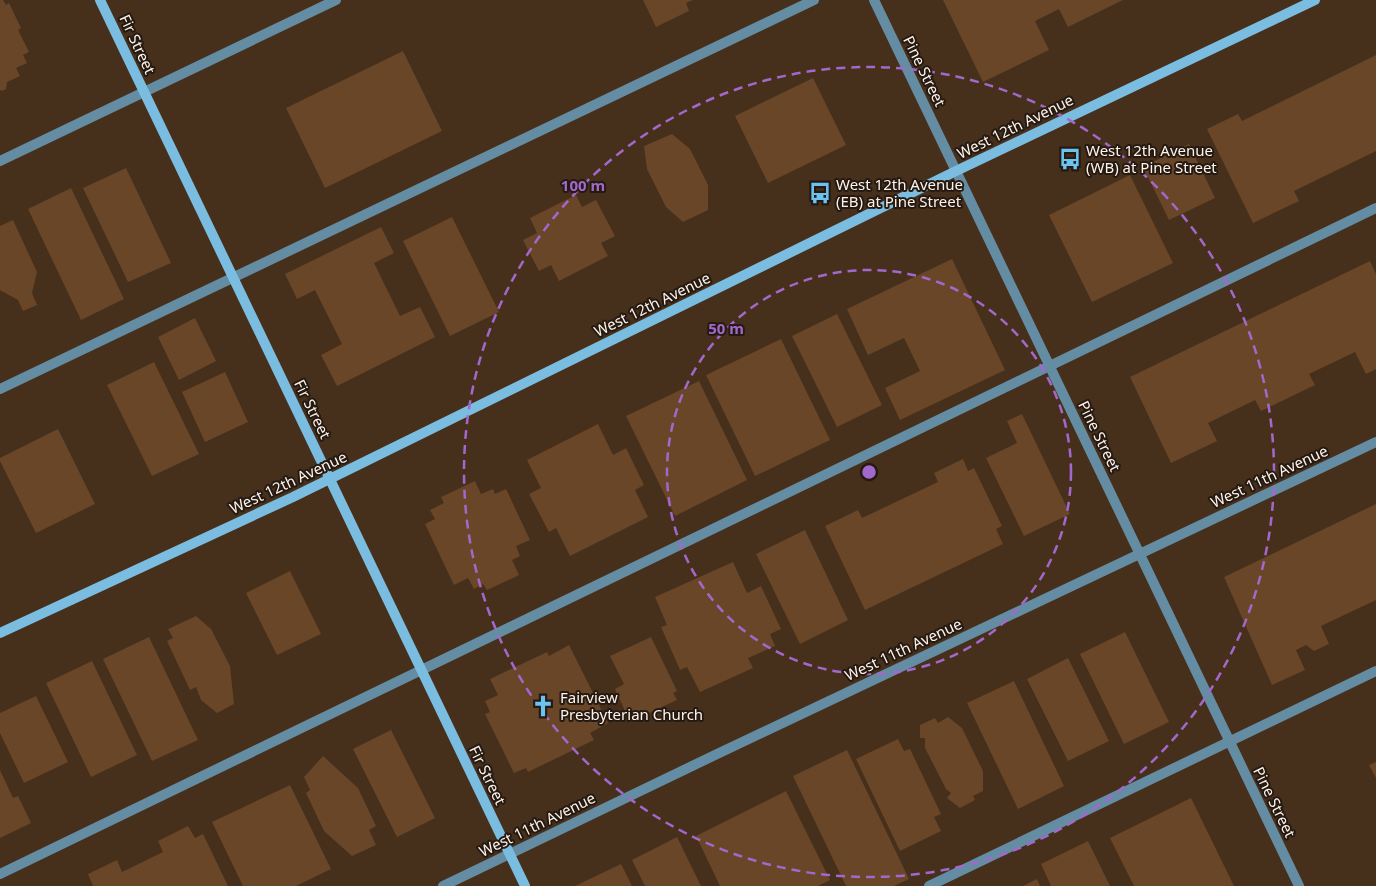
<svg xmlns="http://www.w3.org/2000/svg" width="1376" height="886" font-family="'Noto Sans',sans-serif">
	<rect width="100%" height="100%" fill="#46301c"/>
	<!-- building -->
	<path fill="#684627" d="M 0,0 L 3,0 L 6,5 L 9,3 L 21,28 L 18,30 L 29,52 L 23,55 L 27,63 L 16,68 L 20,76 L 7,82 L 6,89 L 2,91 L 0,90 Z
		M 643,0 L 693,0 L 686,3 L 689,11 L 656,27 Z
		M 943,0 L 1123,0 L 1068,27 L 1059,9 L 1035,21 L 1049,50 L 983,82 Z
		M 403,51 L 442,131 L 325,188 L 286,108 Z
		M 1376,55 L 1376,151 L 1294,191 L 1299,201 L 1253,223 L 1207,129 L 1238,114 L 1242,121 Z
		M 813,78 L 846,145 L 768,183 L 735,116 Z
		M 672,134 L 690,149 L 708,185 L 708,210 L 683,222 L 666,207 L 647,169 L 644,146 Z
		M 1189,144 L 1215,198 L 1169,220 L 1143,167 Z
		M 126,168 L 171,263 L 128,282 L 83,188 Z
		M 1130,175 L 1173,263 L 1092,302 L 1049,215 Z
		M 71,188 L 124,299 L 81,320 L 28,209 Z
		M 576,195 L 582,207 L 596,200 L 615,236 L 601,243 L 608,256 L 559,281 L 551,265 L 539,271 L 523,240 L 537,233 L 530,218 Z
		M 452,217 L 499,312 L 450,336 L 403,241 Z
		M 13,220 L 37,272 L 32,293 L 37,305 L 23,311 L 18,300 L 0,290 L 0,226 Z
		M 381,227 L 394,253 L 374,263 L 400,316 L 420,307 L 435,337 L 337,386 L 321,355 L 342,344 L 315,290 L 297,299 L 285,274 Z
		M 952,259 L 1005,370 L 900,420 L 885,388 L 920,371 L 904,338 L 868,355 L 847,309 Z
		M 1370,261 L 1376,274 L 1376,369 L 1366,374 L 1355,352 L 1309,374 L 1315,385 L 1261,411 L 1255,400 L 1208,423 L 1217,441 L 1171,463 L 1130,377 Z
		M 837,314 L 882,405 L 837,427 L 792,336 Z
		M 195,318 L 216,361 L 179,380 L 158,337 Z
		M 781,339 L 830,440 L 755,476 L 706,375 Z
		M 154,362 L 199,454 L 152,476 L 107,385 Z
		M 225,372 L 248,422 L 205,442 L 182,392 Z
		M 699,381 L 747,480 L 675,516 L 626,416 Z
		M 1022,414 L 1070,514 L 1024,536 L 986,458 L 1017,443 L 1007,421 Z
		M 598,424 L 613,455 L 626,448 L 644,485 L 635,490 L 648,517 L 570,556 L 556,528 L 549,532 L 529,494 L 541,488 L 527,460 Z
		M 58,429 L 95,504 L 36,533 L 0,461 L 0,458 Z
		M 963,459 L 968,471 L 974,468 L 1002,526 L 996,529 L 1003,544 L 865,610 L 825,526 L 858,510 L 862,518 L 938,482 L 934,473 Z
		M 475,481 L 481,494 L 493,489 L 495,494 L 506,489 L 530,540 L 516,546 L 520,556 L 512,560 L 519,575 L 487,590 L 483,584 L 474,589 L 468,578 L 454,585 L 425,524 L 435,519 L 430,510 L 444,503 L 441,497 Z
		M 1376,504 L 1376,600 L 1321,626 L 1329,644 L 1314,651 L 1306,645 L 1296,650 L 1305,670 L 1272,685 L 1224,577 Z
		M 805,530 L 848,620 L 800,644 L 756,554 Z
		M 733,562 L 747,593 L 761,586 L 781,629 L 770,634 L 775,646 L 748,658 L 753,668 L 700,692 L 687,667 L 680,670 L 661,627 L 667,625 L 655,597 Z
		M 290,571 L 321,634 L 277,655 L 246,593 Z
		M 196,616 L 211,629 L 230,666 L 234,704 L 217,713 L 201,700 L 196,687 L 190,690 L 167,641 L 173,638 L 168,629 Z
		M 1125,632 L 1169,722 L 1124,744 L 1080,654 Z
		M 149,637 L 198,740 L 152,761 L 103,659 Z
		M 651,637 L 677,691 L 673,693 L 677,700 L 630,722 L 615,689 L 624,684 L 610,656 Z
		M 569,645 L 608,723 L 590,733 L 594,740 L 528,772 L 526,768 L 514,773 L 485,714 L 490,712 L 485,701 L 498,695 L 490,679 L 547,652 L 549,656 Z
		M 1068,658 L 1109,741 L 1068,761 L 1027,679 Z
		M 92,661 L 137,755 L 91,777 L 46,683 Z
		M 1014,681 L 1064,786 L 1018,809 L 967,703 Z
		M 36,696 L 68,762 L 24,783 L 0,733 L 0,713 Z
		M 948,717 L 962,728 L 983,771 L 983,791 L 973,796 L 975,800 L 960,808 L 947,798 L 951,793 L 946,789 L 925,748 L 925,738 L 920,738 L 920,725 L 935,718 L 938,723 Z
		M 391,730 L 435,818 L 397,837 L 353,749 Z
		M 898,739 L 904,751 L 910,749 L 941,814 L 934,817 L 941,831 L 900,851 L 856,759 Z
		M 847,750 L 909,879 L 894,886 L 846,886 L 793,776 Z
		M 323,756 L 358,788 L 376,826 L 369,830 L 376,845 L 352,856 L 324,831 L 306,793 L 310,790 L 304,777 Z
		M 1376,762 L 1376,778 L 1369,765 Z
		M 0,770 L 13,798 L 18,796 L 31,823 L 0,838 Z
		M 290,785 L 331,869 L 296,886 L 243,886 L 212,822 Z
		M 786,791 L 830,880 L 818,886 L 720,886 L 696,836 Z
		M 1191,798 L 1234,886 L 1134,886 L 1110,838 Z
		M 188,826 L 195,838 L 203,834 L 228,886 L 93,886 L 88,874 L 117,860 L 122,872 L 163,852 L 158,841 Z
		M 677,837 L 701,886 L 645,886 L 632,860 Z
		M 1088,841 L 1110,886 L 1051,886 L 1041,864 Z
		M 621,864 L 632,886 L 575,886 Z
		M 1037,879 L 1040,886 L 1023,886 Z"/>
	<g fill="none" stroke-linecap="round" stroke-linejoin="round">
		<!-- lane -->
		<path stroke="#648ca3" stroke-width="10" d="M 0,389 L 814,0
			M 0,874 L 1376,208
			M 929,886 L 1376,671"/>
		<!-- street -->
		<path stroke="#648ca3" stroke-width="10" d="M 874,0 L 1299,886
			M 0,161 L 336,0
			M 443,886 L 715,755 L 1376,442"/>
		<!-- secondary -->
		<path stroke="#7bbde1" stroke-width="10" d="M 100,0 L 525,886
			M 0,633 L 293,497 L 956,171 L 1315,0"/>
	</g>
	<!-- distance rings -->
	<g fill="none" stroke="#a368cc" stroke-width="2.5" stroke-dasharray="9 6">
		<circle cx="869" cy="472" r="202"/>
		<circle cx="869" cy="472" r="405"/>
	</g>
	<!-- icons -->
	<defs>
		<g id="bus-bare" transform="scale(1.725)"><path d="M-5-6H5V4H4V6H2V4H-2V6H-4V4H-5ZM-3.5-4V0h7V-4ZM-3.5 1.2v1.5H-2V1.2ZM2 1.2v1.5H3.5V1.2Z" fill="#6bc3f2" stroke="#251a12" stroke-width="2.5" paint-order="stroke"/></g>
		<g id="church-bare" transform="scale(1.725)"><path d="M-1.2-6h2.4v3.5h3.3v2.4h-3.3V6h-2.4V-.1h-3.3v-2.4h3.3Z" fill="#6bc3f2" stroke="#251a12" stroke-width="2.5" paint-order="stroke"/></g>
	</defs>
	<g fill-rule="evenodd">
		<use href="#bus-bare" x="1070" y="159"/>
		<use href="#bus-bare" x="820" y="193"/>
		<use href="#church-bare" x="543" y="706"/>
	</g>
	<g text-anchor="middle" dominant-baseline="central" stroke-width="4" stroke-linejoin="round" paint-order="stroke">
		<!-- street labels -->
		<g font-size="15" fill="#fff3e9" stroke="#251a12">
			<text transform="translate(138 44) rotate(65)">Fir Street</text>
			<text transform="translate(925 71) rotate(64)">Pine Street</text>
			<text transform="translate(1015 126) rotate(-26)">West 12th Avenue</text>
			<text transform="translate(652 304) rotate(-26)">West 12th Avenue</text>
			<text transform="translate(313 409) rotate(64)">Fir Street</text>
			<text transform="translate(1100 436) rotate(64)">Pine Street</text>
			<text transform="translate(1269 476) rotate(-25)">West 11th Avenue</text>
			<text transform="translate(288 482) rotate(-25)">West 12th Avenue</text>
			<text transform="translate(903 649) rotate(-25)">West 11th Avenue</text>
			<text transform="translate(488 775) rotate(64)">Fir Street</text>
			<text transform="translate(1275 802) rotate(64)">Pine Street</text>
			<text transform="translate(537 824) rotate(-26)">West 11th Avenue</text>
		</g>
		<!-- poi labels -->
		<g font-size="15" fill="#fff3e9" stroke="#251a12" text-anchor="start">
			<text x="1086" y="150">West 12th Avenue<tspan x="1086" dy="17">(WB) at Pine Street</tspan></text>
			<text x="836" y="184">West 12th Avenue<tspan x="836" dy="17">(EB) at Pine Street</tspan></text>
			<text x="560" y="697">Fairview<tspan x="560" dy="17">Presbyterian Church</tspan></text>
		</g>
	</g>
	<circle cx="869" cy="472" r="8" fill="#a368cc" stroke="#251a12" stroke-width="2.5"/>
	<g font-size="15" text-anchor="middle" font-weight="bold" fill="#a368cc" stroke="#251a12" stroke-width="4" stroke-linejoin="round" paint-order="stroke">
		<text x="583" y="191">100 m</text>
		<text x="726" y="334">50 m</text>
	</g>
</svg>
